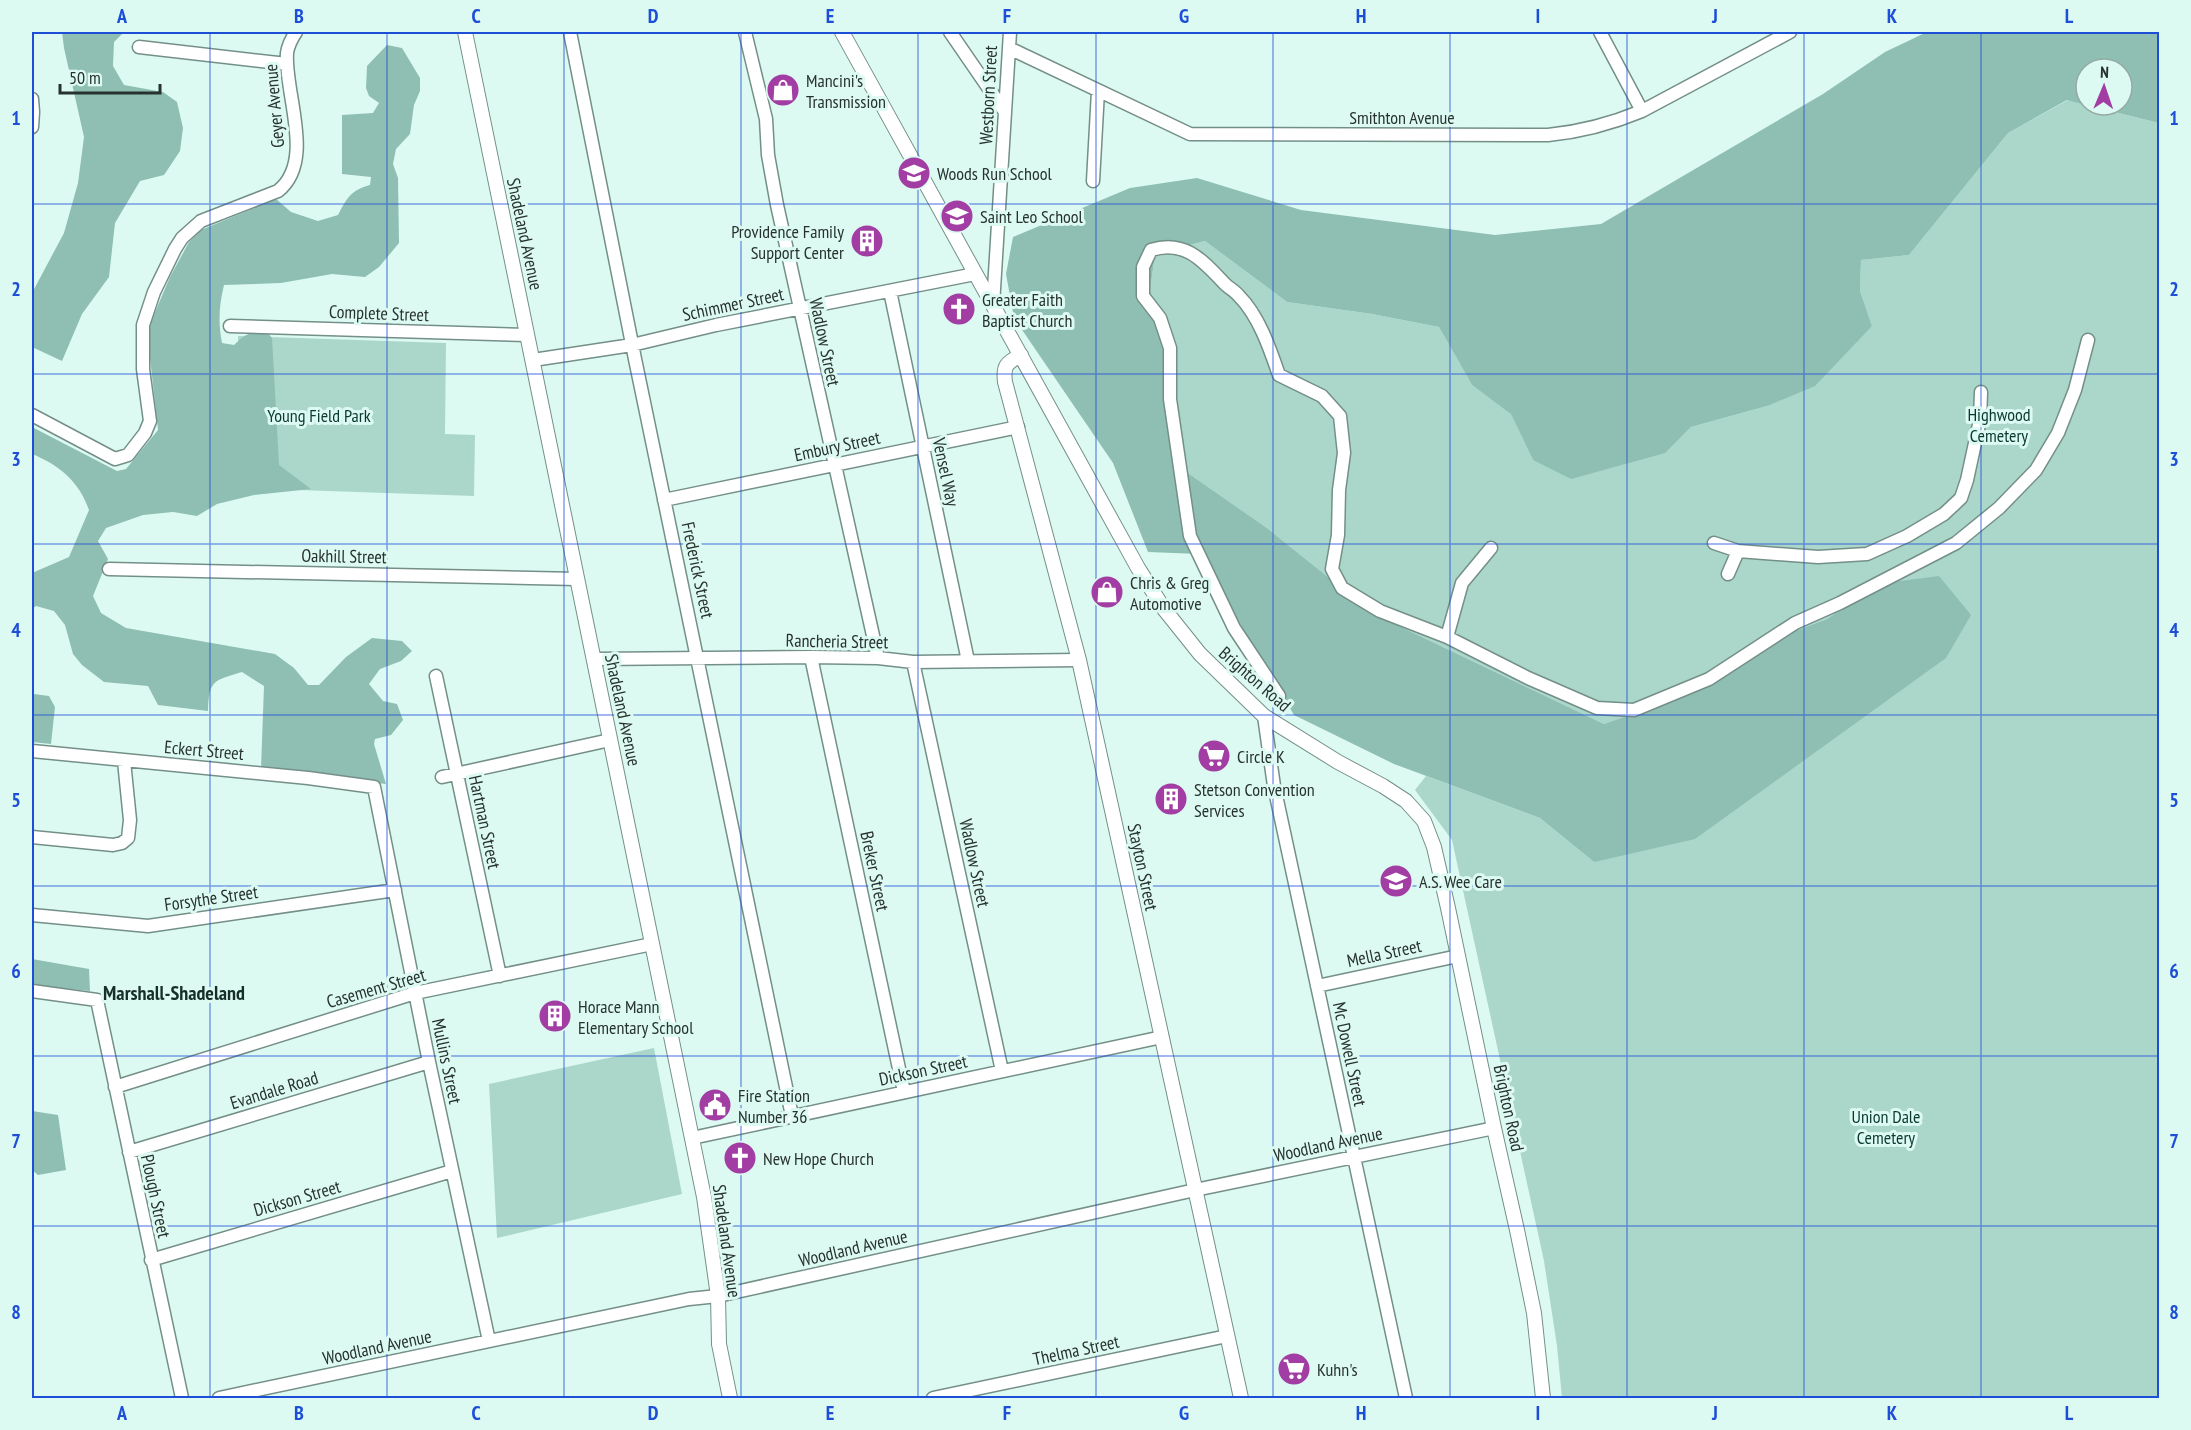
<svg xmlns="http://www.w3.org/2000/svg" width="2191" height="1430" font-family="'PT Sans Narrow',sans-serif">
	<rect width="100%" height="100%" fill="#ddfaf2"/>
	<!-- green -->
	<path fill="#abd6ca" d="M 2068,100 L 2159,123 L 2159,1398 L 1562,1398 L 1557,1346 L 1544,1261 L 1452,840 L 1415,790 L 1426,776 L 1540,818 L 1594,862 L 1877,584 L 1827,619 L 1780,636 L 1696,691 L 1604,724 L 1374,614 L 1267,528 L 1175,464 L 1150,291 L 1155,254 L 1205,241 L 1287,302 L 1372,314 L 1439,327 L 1472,385 L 1511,413 L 1533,460 L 1664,453 L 1691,427 L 1767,406 L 1872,326 L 1860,291 L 1861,260 L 1909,255 L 2008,133 Z
		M 238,336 L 446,343 L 445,434 L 475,435 L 474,496 L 236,488 Z
		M 654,1048 L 682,1194 L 497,1238 L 489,1084 Z"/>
	<!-- forest -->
	<path fill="#8ebfb2" d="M 62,32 L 124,32 L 114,42 L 113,66 L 124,85 L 163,92 L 177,102 L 183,128 L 180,151 L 164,175 L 140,181 L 115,223 L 109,277 L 82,314 L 62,361 L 32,347 L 32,293 L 64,233 L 78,183 L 84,137 L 64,48 Z
		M 1927,32 L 2159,32 L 2159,123 L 2087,105 L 2122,105 L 2122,69 L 2086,69 L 2086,105 L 2067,100 L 2008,133 L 1909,255 L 1861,260 L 1860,291 L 1872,326 L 1815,386 L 1767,406 L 1691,427 L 1665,453 L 1571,479 L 1533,460 L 1511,414 L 1472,385 L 1439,327 L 1372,314 L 1287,302 L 1205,241 L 1155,254 L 1150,291 L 1170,345 L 1175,464 L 1267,528 L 1374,614 L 1604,724 L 1696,691 L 1781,636 L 1827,619 L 1877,584 L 1939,576 L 1971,615 L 1946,658 L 1695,839 L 1594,862 L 1540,818 L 1394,764 L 1294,715 L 1199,554 L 1148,552 L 1113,463 L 1014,318 L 1006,274 L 1013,237 L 1130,188 L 1197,178 L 1301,210 L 1495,235 L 1601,224 L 1823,94 L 1885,52 Z
		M 387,45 L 402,48 L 420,78 L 420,91 L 414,105 L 410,134 L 396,149 L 393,164 L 398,178 L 399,243 L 379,267 L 365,277 L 332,274 L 281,283 L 224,285 C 219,306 218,322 222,343 L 234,345 C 245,334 251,331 266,331 L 272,338 L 279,465 L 311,489 L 254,495 L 217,504 L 197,516 L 173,512 L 143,515 L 106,528 L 98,541 L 108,559 L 93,596 L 101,613 L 126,628 L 275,654 L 294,668 L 308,685 L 319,685 L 346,657 L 372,638 L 402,641 L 412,651 L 401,661 L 380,669 L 369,684 L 383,701 L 397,704 L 403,720 L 391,735 L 375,739 L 374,744 L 386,784 L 261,769 L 264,686 L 242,672 C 213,681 209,680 208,711 L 158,705 L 148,686 L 104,682 L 82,665 L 73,654 L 65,625 L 54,611 L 36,606 L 32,609 L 32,573 L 69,557 L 89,510 C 79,481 59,465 32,454 L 32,427 L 117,471 L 126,469 L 158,430 L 147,331 L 170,277 L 189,242 L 201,230 L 276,199 L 291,212 L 318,221 L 338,215 C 347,198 351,190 370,185 L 371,177 L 342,174 L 342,115 L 373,113 L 379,103 L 369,96 L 366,88 L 367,66 Z
		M 34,694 L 49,696 L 55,707 L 51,744 L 32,742 L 32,697 Z
		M 32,959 L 89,969 L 90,991 L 32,985 Z
		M 32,1111 L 58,1115 L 66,1170 L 38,1175 L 32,1170 Z"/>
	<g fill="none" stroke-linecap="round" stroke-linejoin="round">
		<!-- minor casing -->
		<g stroke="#748f88" stroke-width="15">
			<path id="minor" d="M 570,32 L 635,359 L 792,1116
				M 745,32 L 766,119 L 768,155 L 777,205 L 878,658
				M 950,32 L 1005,112
				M 1600,32 L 1642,111
				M 139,47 L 287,64
				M 1009,48 L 1190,134 L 1548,135 C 1579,132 1613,123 1642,111 L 1790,32
				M 32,99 L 33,112 L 32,127
				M 1093,181 L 1098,91
				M 890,291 L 968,661
				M 993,305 L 1010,32
				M 230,326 L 527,335
				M 533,360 L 632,345 L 716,325 L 975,274
				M 32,415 L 115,459 L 128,455 L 145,433 L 150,421 L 143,369 L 143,325 L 154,292 L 175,249 L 182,238 L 201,221 L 278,191 C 316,161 284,93 287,53 C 288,46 292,38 296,32
				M 664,500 L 1018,427
				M 1714,543 L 1738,551 L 1818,557 L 1867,554 L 1907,536 L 1944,514 L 1961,498 L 1967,480 L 1980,420 L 1981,392
				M 1491,548 L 1462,583 L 1447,637 L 1528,678 L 1597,708 L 1634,710 L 1709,679 L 1795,623 L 1840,603 L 1956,543 L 1999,508 L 2036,470 L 2058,433 L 2075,390 L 2088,340
				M 109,569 L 577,579
				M 1728,574 L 1738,551
				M 811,657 L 904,1092
				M 594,659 L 811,657 L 878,658 L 913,662 L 1079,660
				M 913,662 L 1002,1071
				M 436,676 L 500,976
				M 1279,696 L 1234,628 L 1190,536 L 1170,399 L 1170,348 L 1160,318 L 1143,296 L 1143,267 L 1151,250 C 1185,239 1203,261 1225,284 C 1229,288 1235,291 1239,296 C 1259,316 1270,349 1279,375 L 1322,396 L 1340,416 L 1344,453 L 1339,490 L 1338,535 L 1332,569 L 1342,588 L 1380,611 L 1447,637
				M 1264,716 L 1274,786 L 1406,1398
				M 32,751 L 308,778 L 374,787 L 429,1062 L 489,1341
				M 442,777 L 610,740
				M 32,837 L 113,845 L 122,843 L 128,838 L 130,820 L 124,761
				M 32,915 L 148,926 L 395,890
				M 1317,986 L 1458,956
				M 32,991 L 97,1000 L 182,1398
				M 115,1087 L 415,993 L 652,944
				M 692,1138 L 1162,1037
				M 129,1152 L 429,1062
				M 151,1260 L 452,1171
				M 219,1398 L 689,1299 L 718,1296 L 1195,1190 L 1494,1128
				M 933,1398 L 1227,1336"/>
		</g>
		<!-- tertiary casing -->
		<g stroke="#748f88" stroke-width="16">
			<path id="tertiary" d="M 465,32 L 704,1197 L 718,1296 L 719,1344 L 730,1398
				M 842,32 L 1138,568 L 1164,609 L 1200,654 L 1264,716 L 1338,762 L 1383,786 L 1406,801 L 1424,821 L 1434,847 L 1448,908 L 1494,1128 L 1517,1230 L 1534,1313 L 1543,1398
				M 1021,355 C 1006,363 1003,366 1005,382 L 1079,660 L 1241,1398"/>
		</g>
		<!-- minor -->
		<use href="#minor" stroke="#fff" stroke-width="12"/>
		<!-- tertiary -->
		<use href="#tertiary" stroke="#fff" stroke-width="14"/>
	</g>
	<!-- grid -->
	<path fill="none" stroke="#1d4ed8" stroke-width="1.5" stroke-opacity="0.55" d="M 210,32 L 210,1398M 387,32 L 387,1398M 564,32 L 564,1398M 741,32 L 741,1398M 918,32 L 918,1398M 1096,32 L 1096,1398M 1273,32 L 1273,1398M 1450,32 L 1450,1398M 1627,32 L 1627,1398M 1804,32 L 1804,1398M 1981,32 L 1981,1398M 32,204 L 2160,204M 32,374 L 2160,374M 32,544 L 2160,544M 32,715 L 2160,715M 32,886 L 2160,886M 32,1056 L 2160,1056M 32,1226 L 2160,1226"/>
	<!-- icons -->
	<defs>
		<g id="shop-disc" transform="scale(1.725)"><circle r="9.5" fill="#a13da3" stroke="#ddfaf2"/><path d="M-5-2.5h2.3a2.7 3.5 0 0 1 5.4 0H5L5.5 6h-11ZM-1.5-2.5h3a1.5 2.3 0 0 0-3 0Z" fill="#fff"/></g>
		<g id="school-disc" transform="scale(1.725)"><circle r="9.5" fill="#a13da3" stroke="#ddfaf2"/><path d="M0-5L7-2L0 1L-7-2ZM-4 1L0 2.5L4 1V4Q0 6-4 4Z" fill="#fff"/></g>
		<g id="building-disc" transform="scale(1.725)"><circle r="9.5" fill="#a13da3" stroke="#ddfaf2"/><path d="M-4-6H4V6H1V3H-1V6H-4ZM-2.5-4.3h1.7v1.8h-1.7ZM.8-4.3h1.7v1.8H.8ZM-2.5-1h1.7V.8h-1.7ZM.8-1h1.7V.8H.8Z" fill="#fff"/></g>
		<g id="church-disc" transform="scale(1.725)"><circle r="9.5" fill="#a13da3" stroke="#ddfaf2"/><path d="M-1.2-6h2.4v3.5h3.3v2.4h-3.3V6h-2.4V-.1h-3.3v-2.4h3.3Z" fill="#fff"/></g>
		<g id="supermarket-disc" transform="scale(1.725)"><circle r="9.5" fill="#a13da3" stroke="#ddfaf2"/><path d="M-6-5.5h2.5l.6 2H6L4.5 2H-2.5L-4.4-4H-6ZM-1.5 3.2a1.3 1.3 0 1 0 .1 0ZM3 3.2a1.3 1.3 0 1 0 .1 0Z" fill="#fff"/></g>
		<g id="civic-disc" transform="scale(1.725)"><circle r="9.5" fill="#a13da3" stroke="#ddfaf2"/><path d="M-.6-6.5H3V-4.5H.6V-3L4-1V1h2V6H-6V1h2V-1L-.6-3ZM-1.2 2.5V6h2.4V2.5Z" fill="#fff"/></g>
	</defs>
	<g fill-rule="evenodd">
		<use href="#shop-disc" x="783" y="90"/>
		<use href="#school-disc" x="914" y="173"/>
		<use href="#school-disc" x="957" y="216"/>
		<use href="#building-disc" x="867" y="241"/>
		<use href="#church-disc" x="959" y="309"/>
		<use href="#shop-disc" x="1107" y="592"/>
		<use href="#supermarket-disc" x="1214" y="756"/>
		<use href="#building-disc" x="1171" y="799"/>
		<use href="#school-disc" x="1396" y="881"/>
		<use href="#building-disc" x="555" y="1016"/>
		<use href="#civic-disc" x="715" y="1105"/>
		<use href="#church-disc" x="740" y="1158"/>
		<use href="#supermarket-disc" x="1294" y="1369"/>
	</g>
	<g text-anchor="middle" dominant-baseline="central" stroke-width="6" stroke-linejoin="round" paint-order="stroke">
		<!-- poi labels -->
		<g font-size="18" fill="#27322f" stroke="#ddfaf2" text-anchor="start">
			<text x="806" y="80">Mancini's<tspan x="806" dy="21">Transmission</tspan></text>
			<text x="937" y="173">Woods Run School</text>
			<text x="980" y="216">Saint Leo School</text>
			<text x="844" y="231" text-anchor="end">Providence Family<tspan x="844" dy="21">Support Center</tspan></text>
			<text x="982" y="299">Greater Faith<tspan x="982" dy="21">Baptist Church</tspan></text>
			<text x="1130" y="582">Chris &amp; Greg<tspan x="1130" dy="21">Automotive</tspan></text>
			<text x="1237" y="756">Circle K</text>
			<text x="1194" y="789">Stetson Convention<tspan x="1194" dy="21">Services</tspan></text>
			<text x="1419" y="881">A.S. Wee Care</text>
			<text x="578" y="1006">Horace Mann<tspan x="578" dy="21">Elementary School</tspan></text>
			<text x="738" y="1095">Fire Station<tspan x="738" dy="21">Number 36</tspan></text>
			<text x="763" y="1158">New Hope Church</text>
			<text x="1317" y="1369">Kuhn's</text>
		</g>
		<!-- street labels -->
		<g font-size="18" fill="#27322f" stroke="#ddfaf2">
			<text transform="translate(988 95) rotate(-87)">Westborn Street</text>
			<text transform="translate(274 106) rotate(-95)">Geyer Avenue</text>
			<text x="1402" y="117">Smithton Avenue</text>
			<text transform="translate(525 234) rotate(78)">Shadeland Avenue</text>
			<text transform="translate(733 304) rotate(-12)">Schimmer Street</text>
			<text transform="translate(379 313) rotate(2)">Complete Street</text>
			<text transform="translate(825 342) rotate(78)">Wadlow Street</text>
			<text transform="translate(837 446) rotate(-12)">Embury Street</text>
			<text transform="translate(946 472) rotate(78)">Vensel Way</text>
			<text transform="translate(344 556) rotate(1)">Oakhill Street</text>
			<text transform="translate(698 570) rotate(78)">Frederick Street</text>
			<text transform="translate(837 641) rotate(1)">Rancheria Street</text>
			<text transform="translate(1255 679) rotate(41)">Brighton Road</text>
			<text transform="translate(623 710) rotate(78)">Shadeland Avenue</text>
			<text transform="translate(204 750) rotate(5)">Eckert Street</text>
			<text transform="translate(485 822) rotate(78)">Hartman Street</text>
			<text transform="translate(975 863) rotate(78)">Wadlow Street</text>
			<text transform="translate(1143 867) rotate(78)">Stayton Street</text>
			<text transform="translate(875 871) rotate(78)">Breker Street</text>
			<text transform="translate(211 898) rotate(-8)">Forsythe Street</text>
			<text transform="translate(1384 953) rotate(-12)">Mella Street</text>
			<text transform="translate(376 988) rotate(-16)">Casement Street</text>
			<text transform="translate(1350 1054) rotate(78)">Mc Dowell Street</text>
			<text transform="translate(447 1061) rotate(78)">Mullins Street</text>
			<text transform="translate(923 1070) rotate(-12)">Dickson Street</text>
			<text transform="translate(274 1090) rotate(-17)">Evandale Road</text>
			<text transform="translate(1509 1108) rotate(78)">Brighton Road</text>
			<text transform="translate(1328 1144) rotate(-12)">Woodland Avenue</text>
			<text transform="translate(156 1196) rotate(78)">Plough Street</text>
			<text transform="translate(297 1198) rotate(-16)">Dickson Street</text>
			<text transform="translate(727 1241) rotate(82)">Shadeland Avenue</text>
			<text transform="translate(853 1248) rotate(-13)">Woodland Avenue</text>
			<text transform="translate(377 1347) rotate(-12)">Woodland Avenue</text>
			<text transform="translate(1076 1350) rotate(-12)">Thelma Street</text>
		</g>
		<!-- park labels -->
		<g font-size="18" fill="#0a3930" stroke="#ddfaf2">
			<text x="1999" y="414">Highwood<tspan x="1999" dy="21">Cemetery</tspan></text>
			<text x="319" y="415">Young Field Park</text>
			<text x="1886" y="1116">Union Dale<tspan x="1886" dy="21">Cemetery</tspan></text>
		</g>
		<!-- neighbourhood labels -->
		<g font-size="20" font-weight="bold" fill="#172f29" stroke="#ddfaf2">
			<text x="174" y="993">Marshall-Shadeland</text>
		</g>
	</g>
	<!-- border -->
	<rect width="2191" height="1430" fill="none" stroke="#ddfaf2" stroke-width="66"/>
	<!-- north arrow -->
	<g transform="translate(2104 87) rotate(2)"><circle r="28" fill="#ddfaf2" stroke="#94aaa4" stroke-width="1.5"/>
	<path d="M0-4.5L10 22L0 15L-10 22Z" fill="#a13da3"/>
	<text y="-9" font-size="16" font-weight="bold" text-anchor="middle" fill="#27322f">N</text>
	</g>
	<!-- scale -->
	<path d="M60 84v9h100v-9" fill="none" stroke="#27322f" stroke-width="3"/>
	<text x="69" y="84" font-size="18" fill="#27322f" stroke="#ddfaf2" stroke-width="4.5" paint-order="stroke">50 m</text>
	<rect x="33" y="33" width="2125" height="1364" fill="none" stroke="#1d4ed8" stroke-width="2"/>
	<g font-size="20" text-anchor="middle" font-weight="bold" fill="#1d4ed8">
		<text x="122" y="23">A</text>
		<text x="299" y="23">B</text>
		<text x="476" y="23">C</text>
		<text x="653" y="23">D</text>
		<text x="830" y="23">E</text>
		<text x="1007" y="23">F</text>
		<text x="1184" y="23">G</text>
		<text x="1361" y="23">H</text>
		<text x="1538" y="23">I</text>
		<text x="1715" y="23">J</text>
		<text x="1892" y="23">K</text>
		<text x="2069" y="23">L</text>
		<text x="16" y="125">1</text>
		<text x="2174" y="125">1</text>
		<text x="16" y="296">2</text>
		<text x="2174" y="296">2</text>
		<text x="16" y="466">3</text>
		<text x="2174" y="466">3</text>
		<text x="16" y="637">4</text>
		<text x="2174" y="637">4</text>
		<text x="16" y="807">5</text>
		<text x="2174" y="807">5</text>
		<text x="16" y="978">6</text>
		<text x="2174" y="978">6</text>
		<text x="16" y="1148">7</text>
		<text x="2174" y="1148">7</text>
		<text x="16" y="1319">8</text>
		<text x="2174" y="1319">8</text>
		<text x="122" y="1420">A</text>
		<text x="299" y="1420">B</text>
		<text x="476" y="1420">C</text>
		<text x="653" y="1420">D</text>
		<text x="830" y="1420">E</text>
		<text x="1007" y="1420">F</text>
		<text x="1184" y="1420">G</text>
		<text x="1361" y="1420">H</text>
		<text x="1538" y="1420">I</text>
		<text x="1715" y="1420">J</text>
		<text x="1892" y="1420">K</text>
		<text x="2069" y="1420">L</text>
	</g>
</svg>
